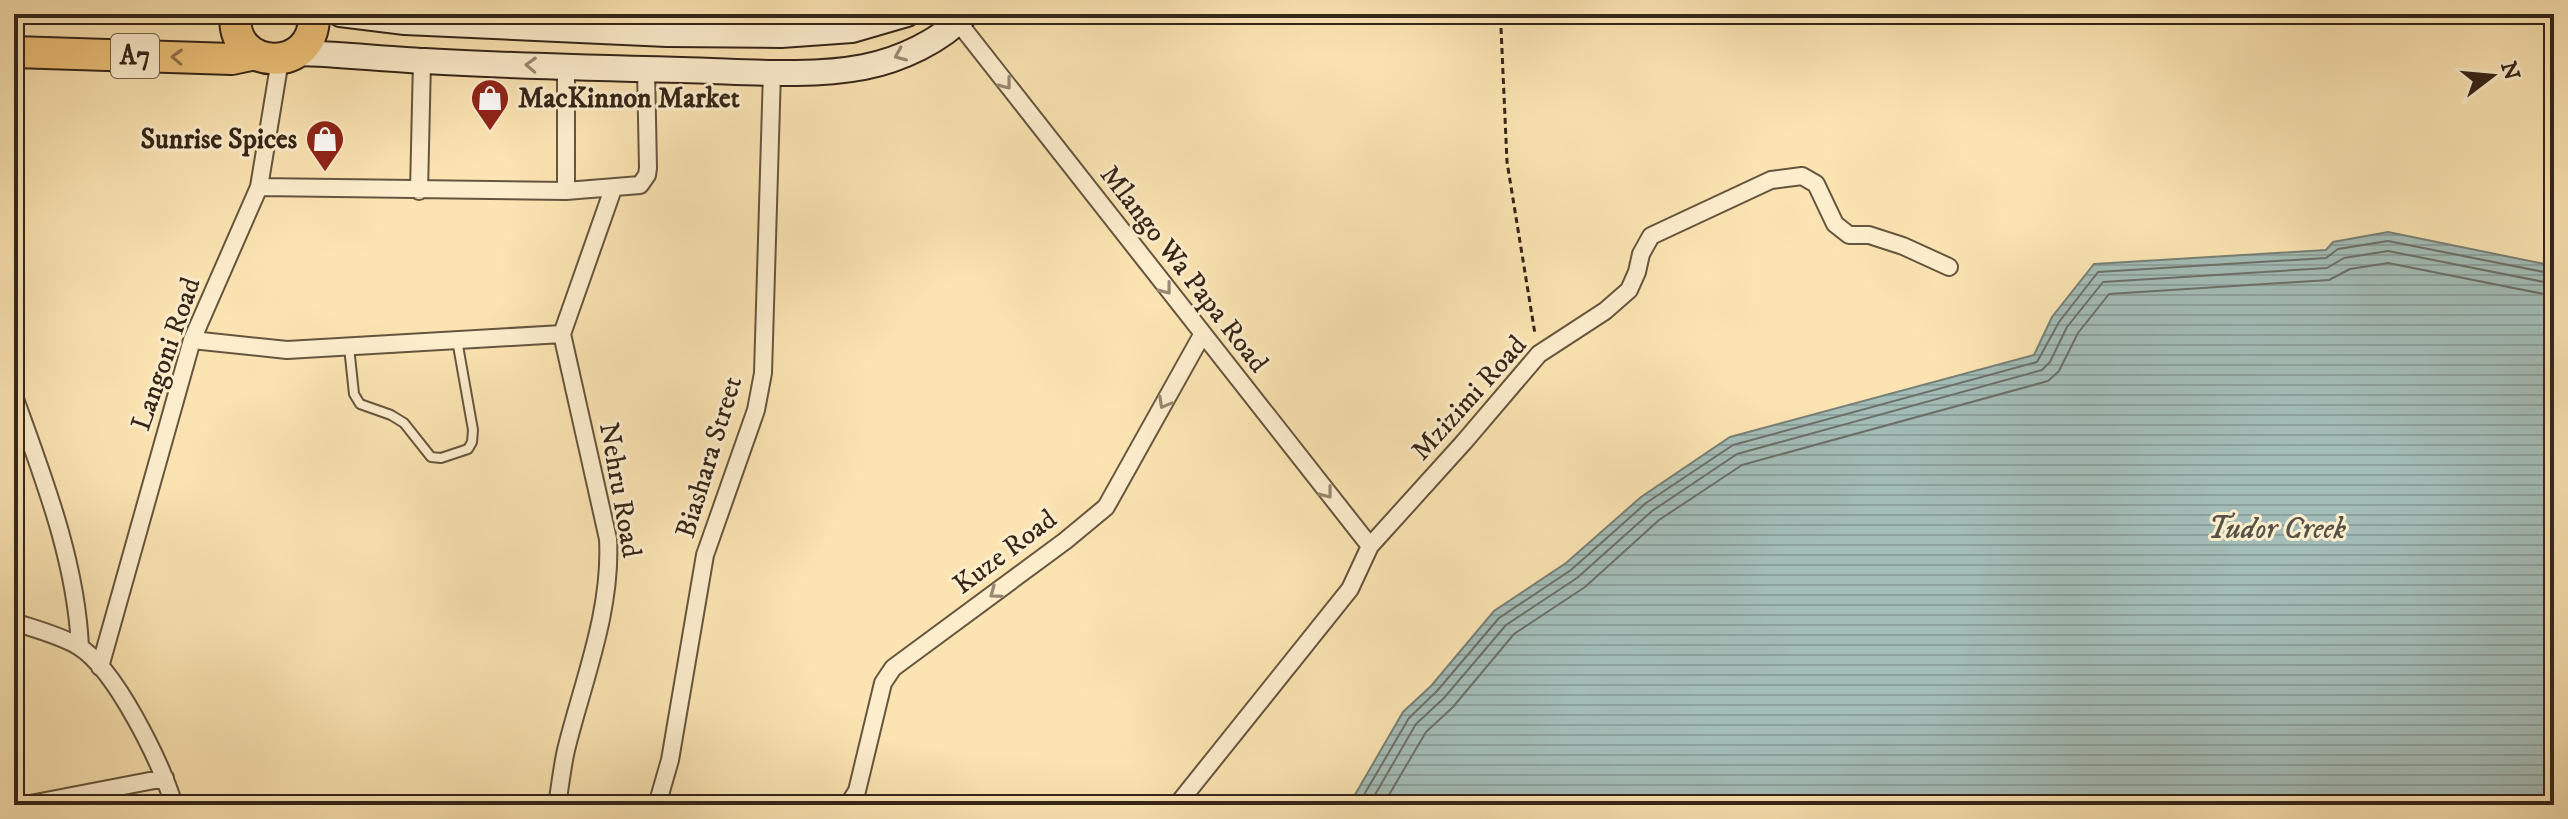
<svg xmlns="http://www.w3.org/2000/svg" width="2568" height="819" font-family="'IM FELL DW Pica',serif">
	<defs>
		<pattern id="water-rules" width="6" height="5" patternUnits="userSpaceOnUse" patternTransform="scale(2)"><rect width="6" height="5" fill="#a3bcb7"/><path d="M0 2.5h6" fill="none" stroke="#8da19d"/></pattern>
	</defs>
	<rect width="100%" height="100%" fill="#fbe4b2"/>
	<filter id="stains"><feTurbulence type="fractalNoise" baseFrequency=".0025" numOctaves="4"/><feColorMatrix values="0 0 0 0 .2 0 0 0 0 .09 0 0 0 0 .02 0 0 0 .5 -.17"/></filter>
	<radialGradient id="worn" r=".72"><stop offset=".6" stop-color="#630" stop-opacity="0"/><stop offset="1" stop-color="#630" stop-opacity=".3"/></radialGradient>
	<!-- water -->
	<path fill="url(#water-rules)" stroke="#778077" stroke-width="2" d="M 2388,232 L 2554,266 L 2554,805 L 1349,805 L 1403,712 L 1431,686 L 1494,611 L 1566,563 L 1641,497 L 1730,437 L 2034,355 L 2052,317 L 2094,264 L 2326,250 L 2333,242 Z"/>
	<g fill="none" stroke-linecap="round" stroke-linejoin="round">
		<!-- shore -->
		<path stroke="#6c7068" stroke-width="2" d="M 1358,805 L 1409,718 L 1437,691 L 1499,618 L 1571,570 L 1646,503 L 1733,445 L 2037,362 L 2059,322 L 2098,272 L 2326,258 L 2338,249 L 2388,241 L 2554,274
			M 1369,805 L 1416,724 L 1444,698 L 1506,625 L 1577,578 L 1652,511 L 1737,454 L 2042,370 L 2050,362 L 2067,327 L 2103,282 L 2327,268 L 2344,258 L 2388,251 L 2554,284
			M 1383,805 L 1426,732 L 1453,707 L 1514,634 L 1585,587 L 1659,520 L 1742,465 L 2048,381 L 2059,371 L 2078,333 L 2109,294 L 2329,280 L 2350,269 L 2388,263 L 2554,296"/>
		<!-- lane casing -->
		<g stroke="#66553e" stroke-width="12">
			<path id="lane" d="M 349,347 L 354,394 L 360,404 L 391,415 L 404,423 L 431,457 L 441,458 L 468,449 L 472,442 L 473,430 L 457,340"/>
		</g>
		<!-- street casing -->
		<g stroke="#66553e" stroke-width="20">
			<path id="street" d="M 958,22 L 1370,546
				M 667,34 L 668,14
				M 781,35 L 783,14
				M 259,187 L 566,191 L 640,185 L 647,175 L 648,168 L 646,69
				M 419,191 L 422,61
				M 566,191 L 566,67
				M 192,340 L 287,350 L 562,334
				M 14,396 C 43,477 76,560 80,647
				M 14,622 C 35,629 59,635 78,646 C 116,669 161,763 174,805
				M 100,667 L 192,340 L 259,187 L 280,60
				M 25,805 L 165,778
				M 557,805 C 560,787 562,768 566,750 C 583,681 612,611 608,539 L 562,334 L 613,189
				M 657,805 L 670,760 L 705,555 L 756,410 L 763,373 L 772,72
				M 848,805 L 857,791 L 883,683 L 893,668 L 1065,541 L 1106,507 L 1202,335
				M 1177,805 L 1350,589 L 1370,546 L 1464,442 L 1539,354 L 1605,311 L 1629,290 L 1637,272 L 1641,254 L 1651,236 L 1771,180 L 1802,176 L 1816,184 L 1835,224 L 1849,235 L 1869,235 L 1903,246 L 1949,267"/>
		</g>
		<!-- secondary casing -->
		<g stroke="#352518" stroke-width="28">
			<path id="secondary" d="M 340,14 L 405,22 L 667,34 L 781,35 L 852,30 L 907,14
				M 298,53 C 340,54 383,59 425,61 C 511,66 596,68 682,70 C 740,71 807,78 864,67 C 900,60 941,41 966,14"/>
		</g>
		<!-- highway casing -->
		<g stroke="#352518" stroke-width="34">
			<path id="highway" d="M 236,14 C 228,70 316,77 314,14
				M 14,52 L 232,59 L 255,54"/>
		</g>
		<!-- path -->
		<path stroke="#352518" stroke-width="3" stroke-dasharray="6 4" stroke-linecap="butt" d="M 1501,28 L 1507,162 L 1535,334"/>
		<!-- lane -->
		<use href="#lane" stroke="#fcedcd" stroke-width="8"/>
		<!-- street -->
		<use href="#street" stroke="#fcedcd" stroke-width="16"/>
		<!-- secondary -->
		<use href="#secondary" stroke="#fcedcd" stroke-width="24"/>
		<!-- highway -->
		<use href="#highway" stroke="#eec279" stroke-width="30"/>
	</g>
	<!-- one-way arrows -->
	<defs><path id="oneway-chevron" d="M-2-3.5L2.5 0L-2 3.5" fill="none" stroke-width="1.6" stroke-linecap="round" stroke-linejoin="round" transform="scale(2)"/></defs>
	<g stroke="#988972">
		<use href="#oneway-chevron" transform="translate(900 55) rotate(157)"/>
		<use href="#oneway-chevron" transform="translate(531 65) rotate(-178)"/>
		<use href="#oneway-chevron" transform="translate(1006 84) rotate(52)"/>
		<use href="#oneway-chevron" transform="translate(1166 289) rotate(52)"/>
		<use href="#oneway-chevron" transform="translate(1164 403) rotate(119)"/>
		<use href="#oneway-chevron" transform="translate(1327 493) rotate(52)"/>
		<use href="#oneway-chevron" transform="translate(995 593) rotate(144)"/>
	</g>
	<use stroke="#927448" href="#oneway-chevron" transform="translate(177 57) rotate(-178)"/>
	<!-- icons -->
	<defs>
		<g id="shop-pin" transform="scale(2)"><path d="M0 17L-7.5 6A9.5 9.5 0 1 1 7.5 6Z" fill="#8f2418" stroke="#fcedcd"/><path d="M-5-2.5h2.3a2.7 3.5 0 0 1 5.4 0H5L5.5 6h-11ZM-1.5-2.5h3a1.5 2.3 0 0 0-3 0Z" fill="#fff"/></g>
	</defs>
	<g fill-rule="evenodd">
		<use href="#shop-pin" x="490" y="98"/>
		<use href="#shop-pin" x="325" y="139"/>
	</g>
	<g text-anchor="middle" dominant-baseline="central" stroke-width="6" stroke-linejoin="round" paint-order="stroke">
		<!-- shield labels -->
		<rect fill="#fcedcd" stroke="#71614e" stroke-width="2" x="111" y="34" width="48" height="44" rx="6"/>
		<g font-size="26" font-weight="bold" fill="#352518">
			<text x="135" y="56">A7</text>
		</g>
		<!-- poi labels -->
		<g font-size="28" font-weight="bold" fill="#352518" stroke="#fcedcd" text-anchor="start">
			<text x="518" y="98">MacKinnon Market</text>
			<text x="297" y="139" text-anchor="end">Sunrise Spices</text>
		</g>
		<!-- street labels -->
		<g font-size="28" fill="#352518" stroke="#fcedcd">
			<text transform="translate(1184 269) rotate(52)">Mlango Wa Papa Road</text>
			<text transform="translate(166 354) rotate(-71)">Langoni Road</text>
			<text transform="translate(1469 398) rotate(-48)">Mzizimi Road</text>
			<text transform="translate(709 457) rotate(-73)">Biashara Street</text>
			<text transform="translate(620 490) rotate(80)">Nehru Road</text>
			<text transform="translate(1005 552) rotate(-37)">Kuze Road</text>
		</g>
		<!-- water labels -->
		<g font-size="30" font-style="italic" fill="#565248" stroke="#fcedcd">
			<text x="2277" y="529">Tudor Creek</text>
		</g>
	</g>
	<!-- margin -->
	<rect width="2568" height="819" fill="none" stroke="#fbe4b2" stroke-width="48"/>
	<rect x="16" y="16" width="2536" height="787" fill="none" stroke="#352518" stroke-width="4"/>
	<rect x="24" y="24" width="2520" height="771" fill="none" stroke="#352518" stroke-width="2"/>
	<!-- north arrow -->
	<g transform="translate(2492 76) rotate(74)" stroke="#fcedcd" stroke-width="6" paint-order="stroke">
	<path d="M0-6L14 30L0 20L-14 30Z" fill="#352518"/>
	<text y="-12" font-size="22" font-weight="bold" text-anchor="middle" fill="#352518">N</text>
	</g>
	<rect width="100%" height="100%" filter="url(#stains)"/>
	<rect width="100%" height="100%" fill="url(#worn)"/>
</svg>
